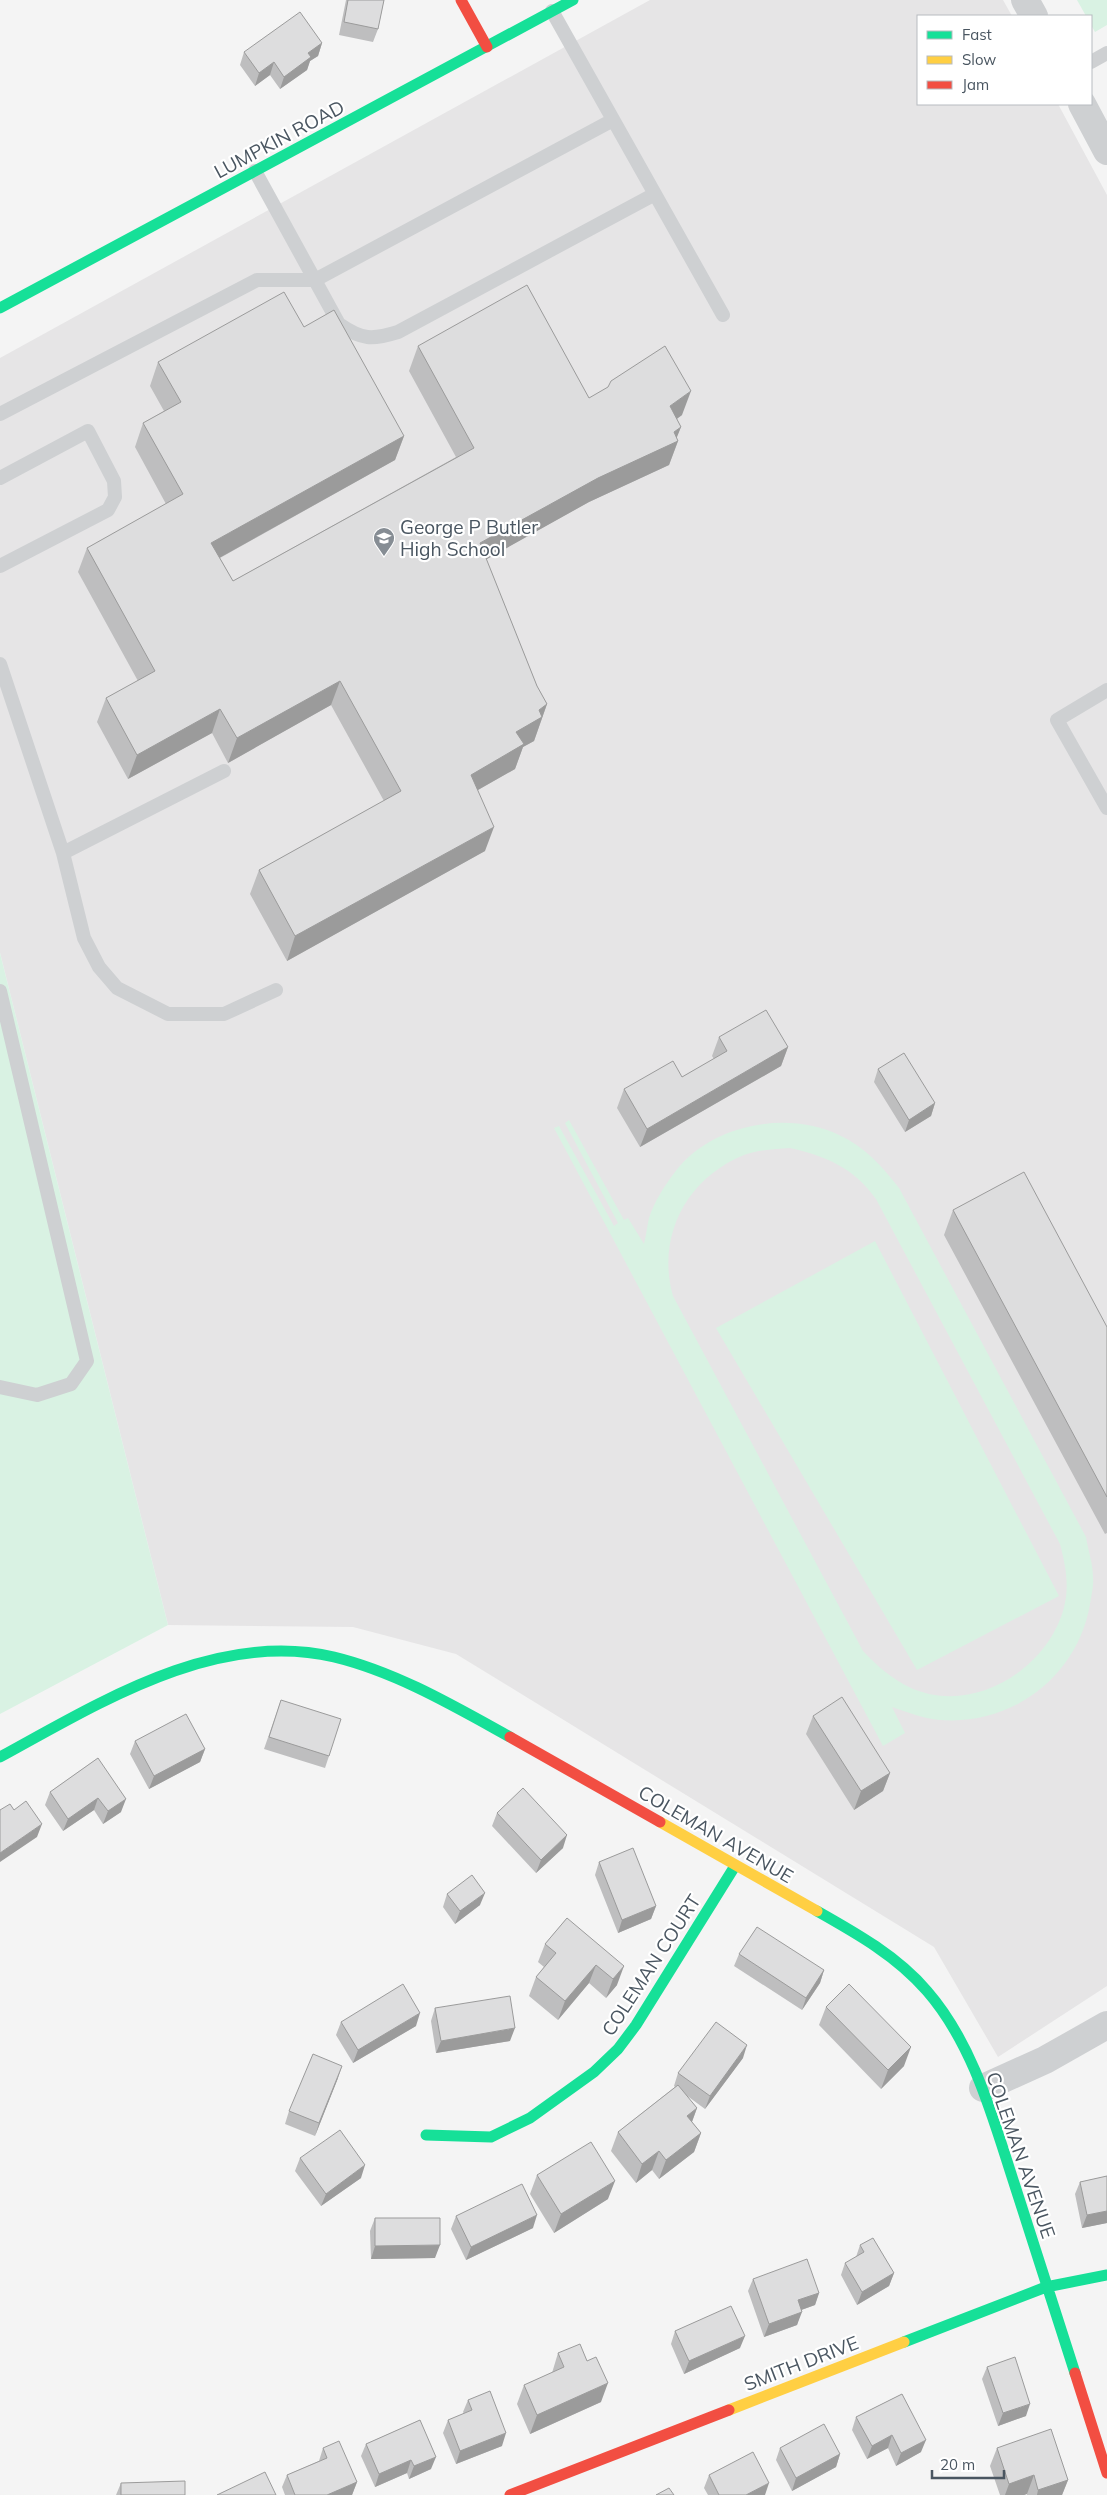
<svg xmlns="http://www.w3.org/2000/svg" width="1107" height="2495" font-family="Mulish,sans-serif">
	<rect width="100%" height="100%" fill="#f4f4f4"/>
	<!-- education -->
	<path fill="#e6e5e6" d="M 650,0 L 1003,0 L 1012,16 L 918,16 L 918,104 L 1058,104 L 1107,195 L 1107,1986 L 998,2057 L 934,1947 L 456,1654 L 353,1627 L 168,1625 L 0,953 L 0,358 Z"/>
	<!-- green -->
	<path fill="#d9f2e3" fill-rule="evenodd" d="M 1077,0 L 1107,0 L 1107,25 L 1095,32 L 1091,25 L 1091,16 L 1086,16 Z
		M 0,953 L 168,1625 L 0,1714 Z
		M 569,1120 L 624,1220 L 628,1218 L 644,1244 C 646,1236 647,1227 649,1218 C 654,1202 665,1185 675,1172 C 711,1124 787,1110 839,1135 C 865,1147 882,1166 899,1188 L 1086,1537 C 1088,1550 1093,1564 1093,1578 C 1094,1586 1091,1596 1090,1604 C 1078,1676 1012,1726 940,1720 C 924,1719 907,1712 892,1707 L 905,1733 L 883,1746 L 554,1128 L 559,1126 L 614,1226 L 618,1223 L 565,1123 ZM 790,1148 C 826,1156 854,1168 876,1199 L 1060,1544 C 1066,1567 1070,1588 1063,1611 C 1045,1671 972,1715 911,1688 C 892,1679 877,1666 863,1651 L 673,1296 C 656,1236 687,1178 744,1155 C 757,1150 775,1149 790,1148 Z
		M 875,1241 L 1059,1596 L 917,1670 L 716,1328 Z"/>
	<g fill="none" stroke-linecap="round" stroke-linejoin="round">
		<!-- lane -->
		<path stroke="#ced0d2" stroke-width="14" d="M 552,11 L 723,315
			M 1091,62 L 1107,53
			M 255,171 L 339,324 C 362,340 372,340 398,332 L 655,194
			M 0,414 L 257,280 L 315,280 L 613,120
			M 0,478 L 88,431 L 114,481 L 115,497 L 108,510 L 0,566
			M 0,664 L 63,853 L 84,938 L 99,967 L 117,988 L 168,1014 L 224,1014 L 276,990
			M 1107,690 L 1057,720 L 1107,808
			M 63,853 L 224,771
			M 0,991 L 87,1361 L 71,1384 L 37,1395 L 0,1387"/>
		<!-- street -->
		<path stroke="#ced0d2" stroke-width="28" d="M 1025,0 L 1034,16
			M 1082,104 L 1107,151
			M 983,2088 L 1045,2060 L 1107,2025"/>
		<!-- fast -->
		<path stroke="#16e098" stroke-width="11" d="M 0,308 L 573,0
			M 0,1757 C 99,1703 216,1629 334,1657 C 396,1672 454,1706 510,1737
			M 817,1911 C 856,1933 897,1956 927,1991 C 974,2045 993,2119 1015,2186 C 1035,2248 1055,2311 1075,2373
			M 426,2135 L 491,2137 L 530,2118 L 594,2072 L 618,2049 L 636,2025 L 735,1866
			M 904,2342 L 1046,2287 L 1107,2275"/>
		<!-- slow -->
		<path stroke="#ffcf43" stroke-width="11" d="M 660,1822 L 817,1911
			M 729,2410 L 904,2342"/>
		<!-- jam -->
		<path stroke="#f24e42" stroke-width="11" d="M 461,0 L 487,47
			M 510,1737 L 660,1822
			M 1075,2373 L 1107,2473
			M 510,2495 L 729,2410"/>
	</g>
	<!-- wall -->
	<path fill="#bebebf" d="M 346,0 L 384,0 L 378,29 L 373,42 L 339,35 Z
		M 322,43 L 318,56 L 310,61 L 307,70 L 280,89 L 270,75 L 255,86 L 240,65 L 244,52 Z
		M 304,327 L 404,436 L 395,460 L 220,558 L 233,581 L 456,457 L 409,371 L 418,346 L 589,398 L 682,415 L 677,419 L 681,427 L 676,438 L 678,441 L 669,465 L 589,502 L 486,559 L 537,686 L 547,704 L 534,741 L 523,747 L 515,769 L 478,790 L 485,851 L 287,961 L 250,894 L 259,870 L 384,801 L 331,705 L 228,763 L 212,733 L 128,779 L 97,722 L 106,698 L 138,681 L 78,572 L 87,548 L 166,504 L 135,447 L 143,423 L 164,411 L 150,386 L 158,362 Z
		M 719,1037 L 788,1047 L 781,1066 L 640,1147 L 617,1108 L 624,1089 L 682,1077 L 714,1059 L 712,1056 Z
		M 878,1069 L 935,1103 L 931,1116 L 905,1132 L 874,1082 Z
		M 953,1210 L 1107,1327 L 1107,1533 L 1105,1534 L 944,1235 Z
		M 281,1700 L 329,1756 L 325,1768 L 264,1749 Z
		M 813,1716 L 890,1773 L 883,1791 L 854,1810 L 806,1734 Z
		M 135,1741 L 205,1749 L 200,1762 L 149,1789 L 130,1754 Z
		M 98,1758 L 121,1812 L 103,1824 L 94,1810 L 63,1831 L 45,1805 L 50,1792 Z
		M 497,1813 L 563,1848 L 536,1873 L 492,1826 Z
		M 599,1862 L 656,1906 L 651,1919 L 618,1933 L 595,1875 Z
		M 447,1894 L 480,1905 L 455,1924 L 443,1907 Z
		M 567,1918 L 617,1985 L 606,1998 L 589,1983 L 558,2020 L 529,1996 L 536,1977 L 544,1967 L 538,1962 L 545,1944 Z
		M 739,1954 L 824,1970 L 820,1983 L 802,2010 L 734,1966 Z
		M 826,2007 L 904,2066 L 881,2089 L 819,2025 Z
		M 435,2008 L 510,2041 L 436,2053 L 431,2021 Z
		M 341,2022 L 416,2026 L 353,2063 L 336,2035 Z
		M 743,2058 L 705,2109 L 686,2095 L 697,2108 L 692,2122 L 701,2133 L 694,2152 L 659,2179 L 652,2170 L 636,2183 L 611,2151 L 618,2132 L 675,2087 L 674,2086 L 678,2073 Z
		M 338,2078 L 315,2136 L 285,2124 L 289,2111 Z
		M 300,2158 L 361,2178 L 321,2206 L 295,2171 Z
		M 537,2175 L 608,2199 L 554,2233 L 530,2194 Z
		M 1107,2176 L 1107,2223 L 1082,2228 L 1075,2194 L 1080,2182 Z
		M 456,2216 L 533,2228 L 466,2260 L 451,2229 Z
		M 375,2218 L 435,2258 L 371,2259 L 370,2231 Z
		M 860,2245 L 894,2273 L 889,2286 L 857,2305 L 841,2275 L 845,2263 L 856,2257 Z
		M 753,2279 L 819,2293 L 815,2305 L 801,2310 L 797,2325 L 764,2337 L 748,2291 Z
		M 675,2331 L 740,2348 L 684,2374 L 671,2344 Z
		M 558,2353 L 601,2402 L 530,2434 L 517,2404 L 524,2385 L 552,2373 Z
		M 987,2367 L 1026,2416 L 998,2426 L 982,2379 Z
		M 902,2394 L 921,2452 L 896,2466 L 888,2448 L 867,2459 L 852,2430 L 856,2417 Z
		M 468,2400 L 502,2446 L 456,2464 L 443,2433 L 448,2420 L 464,2414 L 463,2412 Z
		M 420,2420 L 431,2469 L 409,2479 L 407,2473 L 375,2487 L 361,2456 L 366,2444 Z
		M 323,2448 L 357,2482 L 352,2495 L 285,2495 L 282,2487 L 287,2475 L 319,2461 Z
		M 780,2448 L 840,2454 L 836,2467 L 792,2491 L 776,2460 Z
		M 997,2448 L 1068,2480 L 1062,2495 L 1027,2495 L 1027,2494 L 1024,2495 L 1000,2495 L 990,2466 Z
		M 709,2475 L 765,2495 L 708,2495 L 704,2488 Z
		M 121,2483 L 185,2495 L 116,2495 Z"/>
	<!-- shaded-wall -->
	<path fill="#9b9b9b" d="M 322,43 L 318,56 L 310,61 L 307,70 L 280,89 L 284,77 L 308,53 Z
		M 274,62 L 270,75 L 255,86 L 259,73 Z
		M 691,391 L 682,415 L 661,430 L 670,406 Z
		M 681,427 L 675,442 L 678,441 L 669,465 L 589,502 L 471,568 L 480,543 L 674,432 Z
		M 404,436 L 395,460 L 203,567 L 211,543 Z
		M 340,681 L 331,705 L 228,763 L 237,738 Z
		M 547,704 L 534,741 L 523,747 L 515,769 L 462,799 L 471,775 L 539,710 Z
		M 220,709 L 212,733 L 128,779 L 137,755 Z
		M 494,827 L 485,851 L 287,961 L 295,936 Z
		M 788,1047 L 781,1066 L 640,1147 L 647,1129 Z
		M 935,1103 L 931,1116 L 905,1132 L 909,1120 Z
		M 205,1749 L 200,1762 L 149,1789 L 154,1776 Z
		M 890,1773 L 883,1791 L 854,1810 L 861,1791 Z
		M 98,1798 L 94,1810 L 63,1831 L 68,1819 Z
		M 126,1799 L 121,1812 L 103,1824 L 108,1811 Z
		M 42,1824 L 37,1837 L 0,1862 L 0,1853 Z
		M 567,1835 L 563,1848 L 536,1873 L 541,1860 Z
		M 485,1893 L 480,1905 L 455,1924 L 460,1911 Z
		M 656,1906 L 651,1919 L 618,1933 L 622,1920 Z
		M 596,1965 L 589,1983 L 558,2020 L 565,2001 Z
		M 624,1966 L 617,1985 L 606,1998 L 613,1979 Z
		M 824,1970 L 820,1983 L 802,2010 L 806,1998 Z
		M 420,2013 L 416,2026 L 353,2063 L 358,2050 Z
		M 515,2028 L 510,2041 L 436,2053 L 441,2041 Z
		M 747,2045 L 743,2058 L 705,2109 L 710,2096 Z
		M 911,2047 L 904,2066 L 881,2089 L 888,2070 Z
		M 342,2066 L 338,2078 L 315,2136 L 319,2123 Z
		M 697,2108 L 690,2127 L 687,2116 Z
		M 701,2133 L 694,2152 L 659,2179 L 666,2160 Z
		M 659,2151 L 652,2170 L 636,2183 L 642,2164 Z
		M 365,2165 L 361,2178 L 321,2206 L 326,2194 Z
		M 615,2181 L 608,2199 L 554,2233 L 561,2214 Z
		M 1107,2211 L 1107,2223 L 1082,2228 L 1087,2215 Z
		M 537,2215 L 533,2228 L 466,2260 L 471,2247 Z
		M 440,2245 L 435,2258 L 371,2259 L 375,2246 Z
		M 894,2273 L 889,2286 L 857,2305 L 862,2292 Z
		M 819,2293 L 815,2305 L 793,2313 L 798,2300 Z
		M 802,2312 L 797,2325 L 764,2337 L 769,2324 Z
		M 745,2336 L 740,2348 L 684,2374 L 689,2361 Z
		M 608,2383 L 601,2402 L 530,2434 L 537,2415 Z
		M 1030,2404 L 1026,2416 L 998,2426 L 1003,2413 Z
		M 506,2433 L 502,2446 L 456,2464 L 460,2451 Z
		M 892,2435 L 888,2448 L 867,2459 L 872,2446 Z
		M 926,2440 L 921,2452 L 896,2466 L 901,2453 Z
		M 840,2454 L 836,2467 L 792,2491 L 796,2478 Z
		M 436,2457 L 431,2469 L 409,2479 L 414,2466 Z
		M 411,2460 L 407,2473 L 375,2487 L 379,2474 Z
		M 1034,2475 L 1027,2494 L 1024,2495 L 1005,2495 L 1009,2484 Z
		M 1068,2480 L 1062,2495 L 1037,2495 L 1038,2490 Z
		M 357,2482 L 352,2495 L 327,2495 Z
		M 769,2483 L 765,2495 L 746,2495 Z"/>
	<!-- building -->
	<path fill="#ddddde" stroke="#9b9b9b" d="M 348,0 L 384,0 L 378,29 L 344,22 Z
		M 300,12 L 322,43 L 308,53 L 311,57 L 284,77 L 274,62 L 259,73 L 244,52 Z
		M 527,285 L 589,398 L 608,387 L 611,381 L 665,346 L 691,391 L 670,406 L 681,427 L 674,432 L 678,441 L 598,478 L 480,543 L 537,686 L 547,704 L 539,710 L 542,717 L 516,732 L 524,744 L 471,775 L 494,827 L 295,936 L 259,870 L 401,791 L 340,681 L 237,738 L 220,709 L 137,755 L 106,698 L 155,671 L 87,548 L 183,494 L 143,423 L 181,402 L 158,362 L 284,292 L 304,327 L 334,310 L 404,436 L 211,543 L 233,581 L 474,448 L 418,346 Z
		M 766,1010 L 788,1047 L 647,1129 L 624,1089 L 673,1061 L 682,1077 L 727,1051 L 719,1037 Z
		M 904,1053 L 935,1103 L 909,1120 L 878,1069 Z
		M 1024,1172 L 1107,1327 L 1107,1497 L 953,1210 Z
		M 842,1697 L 890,1773 L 861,1791 L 813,1716 Z
		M 281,1700 L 341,1719 L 329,1756 L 269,1737 Z
		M 186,1714 L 205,1749 L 154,1776 L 135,1741 Z
		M 98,1758 L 126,1799 L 108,1811 L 98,1798 L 68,1819 L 50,1792 Z
		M 523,1788 L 567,1835 L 541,1860 L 497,1813 Z
		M 26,1801 L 42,1824 L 0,1853 L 0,1810 L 10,1804 L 14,1810 Z
		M 633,1848 L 656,1906 L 622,1920 L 599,1862 Z
		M 472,1875 L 485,1893 L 460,1911 L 447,1894 Z
		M 567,1918 L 624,1966 L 613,1979 L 596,1965 L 565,2001 L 536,1977 L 556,1953 L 545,1944 Z
		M 757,1927 L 824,1970 L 806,1998 L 739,1954 Z
		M 403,1984 L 420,2013 L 358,2050 L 341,2022 Z
		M 849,1984 L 911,2047 L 888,2070 L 826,2007 Z
		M 510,1996 L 515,2028 L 441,2041 L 435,2008 Z
		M 716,2022 L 747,2045 L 710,2096 L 678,2073 Z
		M 313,2054 L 342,2066 L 319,2123 L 289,2111 Z
		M 678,2085 L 697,2108 L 687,2116 L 701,2133 L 666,2160 L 659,2151 L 642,2164 L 618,2132 Z
		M 340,2130 L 365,2165 L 326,2194 L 300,2158 Z
		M 591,2142 L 615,2181 L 561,2214 L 537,2175 Z
		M 1107,2176 L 1107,2211 L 1087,2215 L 1080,2182 Z
		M 522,2184 L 537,2215 L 471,2247 L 456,2216 Z
		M 375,2218 L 440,2218 L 440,2245 L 375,2246 Z
		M 873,2238 L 894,2273 L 862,2292 L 845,2263 L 864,2252 L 860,2245 Z
		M 807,2259 L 819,2293 L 798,2300 L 802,2312 L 769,2324 L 753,2279 Z
		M 731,2306 L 745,2336 L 689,2361 L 675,2331 Z
		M 580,2344 L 587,2361 L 596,2357 L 608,2383 L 537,2415 L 524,2385 L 564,2367 L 558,2353 Z
		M 1015,2357 L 1030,2404 L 1003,2413 L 987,2367 Z
		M 490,2391 L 506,2433 L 460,2451 L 448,2420 L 472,2410 L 468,2400 Z
		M 902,2394 L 926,2440 L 901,2453 L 892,2435 L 872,2446 L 856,2417 Z
		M 420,2420 L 436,2457 L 414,2466 L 411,2460 L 379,2474 L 366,2444 Z
		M 824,2424 L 840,2454 L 796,2478 L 780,2448 Z
		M 1051,2429 L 1068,2480 L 1038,2490 L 1034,2475 L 1009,2484 L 997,2448 Z
		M 339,2441 L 357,2482 L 327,2495 L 295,2495 L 287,2475 L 327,2458 L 323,2448 Z
		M 753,2452 L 769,2483 L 746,2495 L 719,2495 L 709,2475 Z
		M 265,2472 L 276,2495 L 217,2495 Z
		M 185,2481 L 185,2495 L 121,2495 L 121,2483 Z
		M 669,2488 L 674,2495 L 656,2495 Z"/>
	<!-- icons -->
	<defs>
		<g id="school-pin" transform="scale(1.125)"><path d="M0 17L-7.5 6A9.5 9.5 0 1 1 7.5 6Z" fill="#868d94" stroke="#fff"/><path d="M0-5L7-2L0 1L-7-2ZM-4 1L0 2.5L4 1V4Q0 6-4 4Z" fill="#fff"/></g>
	</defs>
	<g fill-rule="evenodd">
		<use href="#school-pin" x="384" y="538"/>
	</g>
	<g text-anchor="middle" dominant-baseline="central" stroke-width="4.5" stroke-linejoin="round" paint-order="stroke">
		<!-- street labels -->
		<g font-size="19" fill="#4a5661" stroke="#fff">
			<text transform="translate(279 139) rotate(-28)">LUMPKIN ROAD</text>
			<text transform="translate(716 1834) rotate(30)">COLEMAN AVENUE</text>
			<text transform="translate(651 1965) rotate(-57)">COLEMAN COURT</text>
			<text transform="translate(1021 2155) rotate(71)">COLEMAN AVENUE</text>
			<text transform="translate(801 2363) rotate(-21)">SMITH DRIVE</text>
		</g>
		<!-- poi labels -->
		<g font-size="19" fill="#4a5661" stroke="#fff" text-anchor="start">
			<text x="400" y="527">George P Butler<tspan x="400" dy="22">High School</tspan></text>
		</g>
	</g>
	<!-- legend -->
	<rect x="917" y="15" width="175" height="90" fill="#ffffff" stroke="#b7bbc0"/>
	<rect x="927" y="31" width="25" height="8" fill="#16e098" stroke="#b7bbc0"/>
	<text x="962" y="40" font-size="15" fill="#4a5661">Fast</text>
	<rect x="927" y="56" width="25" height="8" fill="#ffcf43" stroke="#b7bbc0"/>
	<text x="962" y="65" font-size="15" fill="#4a5661">Slow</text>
	<rect x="927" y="81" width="25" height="8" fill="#f24e42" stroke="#b7bbc0"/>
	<text x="962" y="90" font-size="15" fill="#4a5661">Jam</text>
	<!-- scale -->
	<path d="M932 2470v8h72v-8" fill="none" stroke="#4a5661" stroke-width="2.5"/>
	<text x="940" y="2470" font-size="15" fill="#4a5661" stroke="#ffffff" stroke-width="4" paint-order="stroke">20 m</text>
</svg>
